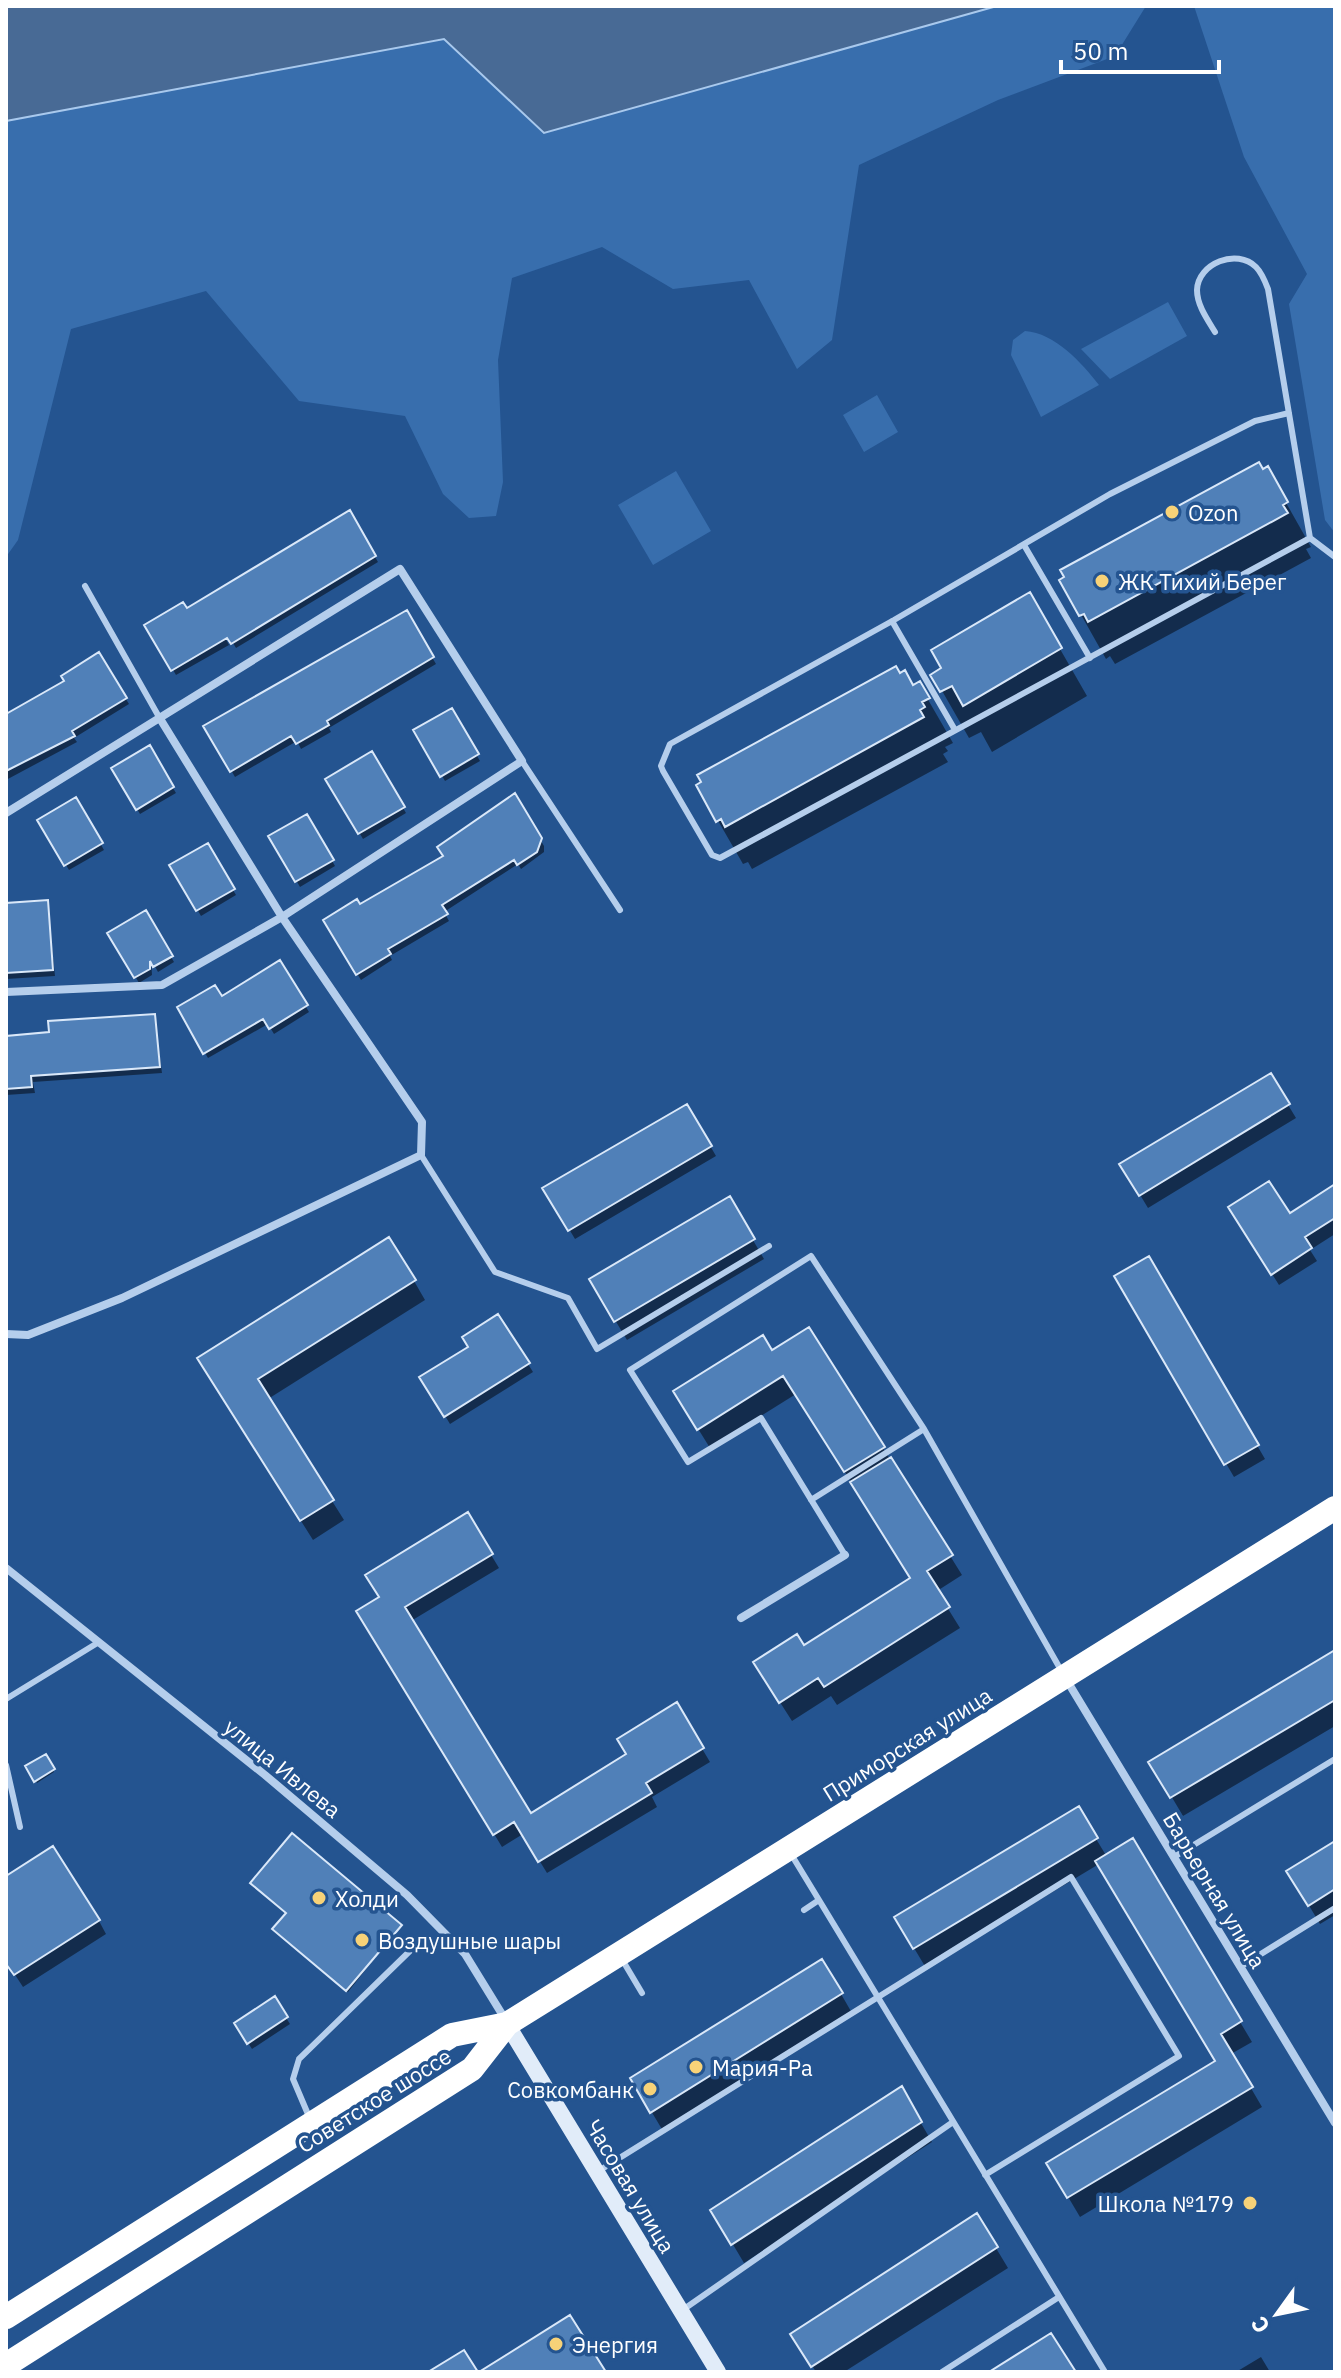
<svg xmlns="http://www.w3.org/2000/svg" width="1341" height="2378" font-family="'IBM Plex Sans',sans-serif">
	<rect width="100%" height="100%" fill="#245490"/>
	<!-- green -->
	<path fill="#386ead" d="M 997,6 L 1146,6 L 1115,56 L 998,100 L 859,165 L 832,340 L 797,369 L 749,280 L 673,289 L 602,247 L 512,278 L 498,360 L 503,482 L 496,516 L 469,518 L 443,494 L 405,416 L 299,401 L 206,291 L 71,329 L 18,540 L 6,557 L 6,121 L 444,39 L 545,133 Z
		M 1194,6 L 1335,6 L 1335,533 L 1325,520 L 1289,304 L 1307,274 L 1244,157 Z
		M 1168,302 L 1187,336 L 1110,379 L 1081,349 Z
		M 1025,331 C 1055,333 1082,363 1099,385 L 1041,417 L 1011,355 L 1013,340 Z
		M 877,395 L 898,432 L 864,452 L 843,415 Z
		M 676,471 L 711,531 L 653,565 L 618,505 Z"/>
	<!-- water -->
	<path fill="#486a95" stroke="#a9c9ed" stroke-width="2" d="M 6,6 L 997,6 L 544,133 L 444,39 L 6,121 Z"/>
	<!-- shadow -->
	<path fill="#0007" d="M 1267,469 L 1311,547 L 1306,549 L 1311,558 L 1115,664 L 1110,656 L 1106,659 L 1062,581 Z
		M 349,512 L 378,562 L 236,648 L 224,628 L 221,630 L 229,645 L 176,675 L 147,625 L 186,611 Z
		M 1029,595 L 1087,696 L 992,752 L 981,732 L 969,738 L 933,675 Z
		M 406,613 L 436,664 L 329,728 L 331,732 L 301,749 L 297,741 L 235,777 L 206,727 Z
		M 99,655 L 129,704 L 74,738 L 77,742 L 6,780 L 6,722 L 66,682 Z
		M 919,684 L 953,743 L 945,747 L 948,751 L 943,754 L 948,762 L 752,869 L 748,862 L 743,864 L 698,786 Z
		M 451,711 L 480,761 L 445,781 L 416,731 Z
		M 149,748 L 176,793 L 140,814 L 114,769 Z
		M 372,754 L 406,813 L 363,839 L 328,779 Z
		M 514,796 L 544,846 L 544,852 L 521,869 L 518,864 L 444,912 L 449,921 L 390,956 L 392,960 L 361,980 L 325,921 L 359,907 L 445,857 Z
		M 75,800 L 104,850 L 69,870 L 40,821 Z
		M 307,816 L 335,866 L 300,887 L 271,837 Z
		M 207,846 L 236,895 L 201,916 L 172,866 Z
		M 47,902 L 55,976 L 6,979 L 6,905 Z
		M 145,913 L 174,962 L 158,972 L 151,959 L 152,975 L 139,983 L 110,933 Z
		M 279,963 L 309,1012 L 274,1034 L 268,1024 L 208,1058 L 179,1008 L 221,998 Z
		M 154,1016 L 162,1073 L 33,1082 L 35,1093 L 6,1095 L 6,1038 Z
		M 1270,1075 L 1296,1118 L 1148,1208 L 1122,1165 Z
		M 687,1106 L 716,1156 L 575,1239 L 545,1189 Z
		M 1335,1187 L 1335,1234 L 1310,1250 L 1317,1261 L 1279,1285 L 1237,1219 L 1289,1216 Z
		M 729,1199 L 764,1259 L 627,1340 L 591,1280 Z
		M 1148,1258 L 1265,1459 L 1234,1477 L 1116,1276 Z
		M 414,1281 L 425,1300 L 268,1399 L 344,1520 L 313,1540 L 211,1378 Z
		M 772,1353 L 883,1448 L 962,1575 L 937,1591 L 960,1628 L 837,1705 L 831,1696 L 792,1721 L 767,1682 L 804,1647 L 912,1579 L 796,1394 L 710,1448 L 687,1411 Z
		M 528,1364 L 533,1372 L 450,1424 L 422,1378 Z
		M 467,1515 L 499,1568 L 411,1621 L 530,1815 L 629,1755 L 676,1705 L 710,1762 L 652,1797 L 657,1807 L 547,1873 L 523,1834 L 502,1847 L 359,1611 L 381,1598 Z
		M 1335,1653 L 1335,1726 L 1183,1816 L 1151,1762 Z
		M 45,1757 L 54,1772 L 37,1783 L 28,1767 Z
		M 1078,1809 L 1107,1857 L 1132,1841 L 1252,2042 L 1231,2054 L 1262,2107 L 1080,2217 L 1048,2163 L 1217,2062 L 1099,1864 L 926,1968 L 896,1918 Z
		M 1335,1843 L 1335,1915 L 1320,1924 L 1289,1872 Z
		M 6,1878 L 99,1921 L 106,1934 L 23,1987 L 6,1961 Z
		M 400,1926 L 348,1992 L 276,1932 Z
		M 841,1994 L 852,2013 L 663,2131 L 632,2079 Z
		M 274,1999 L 290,2024 L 252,2049 L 236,2024 Z
		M 901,2089 L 932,2142 L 744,2263 L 713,2211 Z
		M 976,2215 L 1008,2268 L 844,2372 L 816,2372 L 793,2334 Z
		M 1261,2357 L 1270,2372 L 1236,2372 Z"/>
	<!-- building -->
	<path fill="#5080b8" stroke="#dae8f9" stroke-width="2" d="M 1259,462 L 1263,469 L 1268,466 L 1288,502 L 1283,505 L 1288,513 L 1088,622 L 1084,614 L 1079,616 L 1059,580 L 1064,577 L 1060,570 Z
		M 350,510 L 376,556 L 231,644 L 227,638 L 171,671 L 144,625 L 183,602 L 187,608 Z
		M 1030,592 L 1062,648 L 963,706 L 952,686 L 940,692 L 930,675 L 941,668 L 931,650 Z
		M 407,610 L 434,657 L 327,721 L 329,725 L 296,744 L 291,736 L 230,772 L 203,726 Z
		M 99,652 L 127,698 L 72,731 L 75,736 L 6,771 L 6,714 L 64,681 L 61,676 Z
		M 896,666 L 900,673 L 905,670 L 913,685 L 920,681 L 930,698 L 922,702 L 925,707 L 920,710 L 924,717 L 725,827 L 721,819 L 716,822 L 696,785 L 701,782 L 697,775 Z
		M 452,708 L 479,754 L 440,777 L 413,730 Z
		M 150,745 L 174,787 L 136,810 L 111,768 Z
		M 372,751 L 405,807 L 358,834 L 325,779 Z
		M 515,793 L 542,838 L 537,852 L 517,865 L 514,860 L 442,905 L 448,914 L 388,949 L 391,954 L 356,975 L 323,920 L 357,899 L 360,904 L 443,856 L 437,847 Z
		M 76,797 L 103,843 L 64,866 L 37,820 Z
		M 307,814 L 334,860 L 295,882 L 268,836 Z
		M 208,843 L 235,889 L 196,911 L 169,865 Z
		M 48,900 L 53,970 L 6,973 L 6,903 Z
		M 146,910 L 173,956 L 153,967 L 150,961 L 150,969 L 134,978 L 107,933 Z
		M 280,960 L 308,1005 L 269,1029 L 263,1019 L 203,1054 L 177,1007 L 215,985 L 222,996 Z
		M 155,1014 L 160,1067 L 31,1076 L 32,1087 L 6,1089 L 6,1036 L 49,1032 L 48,1021 Z
		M 1271,1073 L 1290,1104 L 1139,1196 L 1119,1164 Z
		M 687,1104 L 712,1146 L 568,1231 L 542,1188 Z
		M 1269,1181 L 1290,1213 L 1335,1184 L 1335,1218 L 1305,1237 L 1312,1248 L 1271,1275 L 1228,1207 Z
		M 730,1196 L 755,1239 L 614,1322 L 589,1279 Z
		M 389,1237 L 416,1280 L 258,1379 L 334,1500 L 300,1521 L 197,1358 Z
		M 1149,1256 L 1259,1445 L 1224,1465 L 1114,1276 Z
		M 498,1314 L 530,1363 L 444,1417 L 419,1377 L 468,1347 L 462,1337 Z
		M 809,1327 L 885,1447 L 844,1472 L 783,1376 L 697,1430 L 673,1391 L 763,1335 L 772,1350 Z
		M 891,1457 L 953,1555 L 927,1571 L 950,1607 L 824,1687 L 818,1678 L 779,1703 L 753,1662 L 797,1634 L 804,1645 L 910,1578 L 850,1482 Z
		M 468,1512 L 493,1554 L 405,1607 L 531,1813 L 626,1754 L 617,1739 L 677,1702 L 704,1748 L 646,1783 L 652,1793 L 538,1862 L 514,1822 L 493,1835 L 356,1611 L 379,1597 L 365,1575 Z
		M 1335,1650 L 1335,1700 L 1170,1798 L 1148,1762 Z
		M 46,1754 L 55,1769 L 34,1782 L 25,1766 Z
		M 1079,1806 L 1098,1838 L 913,1949 L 894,1917 Z
		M 292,1833 L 402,1925 L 346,1991 L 272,1929 L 286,1913 L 250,1883 Z
		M 1133,1838 L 1242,2021 L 1221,2034 L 1253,2087 L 1067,2198 L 1046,2163 L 1215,2061 L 1095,1861 Z
		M 1335,1841 L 1335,1889 L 1308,1906 L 1286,1871 Z
		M 53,1846 L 100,1920 L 14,1975 L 6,1964 L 6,1876 Z
		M 822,1959 L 843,1993 L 650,2113 L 630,2078 Z
		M 275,1996 L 288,2017 L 247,2044 L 234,2023 Z
		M 902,2086 L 922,2122 L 731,2245 L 710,2210 Z
		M 977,2213 L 998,2247 L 811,2367 L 790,2334 Z
		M 570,2315 L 606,2372 L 479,2372 Z
		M 1051,2333 L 1076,2372 L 989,2372 Z
		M 464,2350 L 478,2372 L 428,2372 Z"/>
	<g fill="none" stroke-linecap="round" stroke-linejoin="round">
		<!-- lane -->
		<path stroke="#b5ceec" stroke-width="6" d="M 1215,332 C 1207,319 1197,305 1197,290 C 1198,263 1237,248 1256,267 C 1262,273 1265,281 1268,289 L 1310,538 L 1335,557
			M 1289,413 L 1255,421 L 1110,494 L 894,620 L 670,744 L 661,766 L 663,771 L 712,855 L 720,858 L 1310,538
			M 1024,545 L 1090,658
			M 85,586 L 159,717
			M 892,621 L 955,730
			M 522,761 L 620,910
			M 421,1155 L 495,1272 L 568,1298 L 597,1349 L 769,1246
			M 811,1500 L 924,1429 L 1062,1672
			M 845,1555 L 761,1418 L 688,1462 L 630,1370 L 811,1256 L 924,1429
			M 6,1699 L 99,1642
			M 6,1765 L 20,1827
			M 791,1854 L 819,1900 L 804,1910
			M 1174,1857 L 1335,1759
			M 819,1900 L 1105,2372
			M 623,1961 L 642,1993
			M 1240,1967 L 1335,1908
			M 310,2119 L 293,2079 L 299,2059 L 414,1947
			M 597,2172 L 1071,1877 L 1179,2056 L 985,2175
			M 684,2309 L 953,2122
			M 942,2372 L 1059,2297"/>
		<!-- street -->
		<path stroke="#b5ceec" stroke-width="8" d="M 6,813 L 400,569 L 522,761 L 282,917 L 162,985 L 6,992
			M 6,1334 L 28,1335 L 122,1298 L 421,1155 L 422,1122 L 282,917 L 159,717
			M 6,1568 L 265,1775 L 407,1895 L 465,1954 L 505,2019
			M 741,1618 L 845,1555
			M 1066,1679 L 1335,2123"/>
		<!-- secondary -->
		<path stroke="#e1ecf9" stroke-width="16" d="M 507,2024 L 718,2372"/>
		<!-- highway -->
		<path stroke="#fff" stroke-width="24" d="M 6,2317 L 452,2035 L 507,2024 L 560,1991 L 1335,1508
			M 6,2365 L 472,2069 L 507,2024"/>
	</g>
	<!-- markers -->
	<g fill="#f7d278" stroke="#245490" stroke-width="3">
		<circle cx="1172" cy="512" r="8"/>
		<circle cx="1102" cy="581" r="8"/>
		<circle cx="319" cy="1898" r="8"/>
		<circle cx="362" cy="1940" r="8"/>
		<circle cx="696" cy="2067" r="8"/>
		<circle cx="650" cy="2089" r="8"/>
		<circle cx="1250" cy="2203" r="8"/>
		<circle cx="556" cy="2344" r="8"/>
	</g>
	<g text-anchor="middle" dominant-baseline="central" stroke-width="7" stroke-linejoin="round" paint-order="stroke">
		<!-- poi labels -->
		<g font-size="22" fill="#fff" stroke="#245490" text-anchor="start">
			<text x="1188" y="512">Ozon</text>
			<text x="1118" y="581">ЖК Тихий Берег</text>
			<text x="335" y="1898">Холди</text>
			<text x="378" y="1940">Воздушные шары</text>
			<text x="712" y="2067">Мария-Ра</text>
			<text x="634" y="2089" text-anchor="end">Совкомбанк</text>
			<text x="1234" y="2203" text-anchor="end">Школа №179</text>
			<text x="572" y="2344">Энергия</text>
		</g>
		<!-- street labels -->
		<g font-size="22" fill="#fff" stroke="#245490">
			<text transform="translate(907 1744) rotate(-32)">Приморская улица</text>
			<text transform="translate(283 1768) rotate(39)">улица Ивлева</text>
			<text transform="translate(1215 1890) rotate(59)">Барьерная улица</text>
			<text transform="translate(374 2100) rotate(-32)">Советское шоссе</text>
			<text transform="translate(631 2186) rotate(59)">Часовая улица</text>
		</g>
	</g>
	<!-- border -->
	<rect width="1341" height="2378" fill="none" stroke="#ffffff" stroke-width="16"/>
	<!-- north arrow -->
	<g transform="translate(1277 2314) rotate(237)" stroke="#245490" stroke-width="6" paint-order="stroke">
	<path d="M0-6L14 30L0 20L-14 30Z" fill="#ffffff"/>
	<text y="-12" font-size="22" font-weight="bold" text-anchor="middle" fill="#ffffff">С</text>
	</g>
	<!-- scale -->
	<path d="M1061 60v12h158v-12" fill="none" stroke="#ffffff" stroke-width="4"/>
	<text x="1073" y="60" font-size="24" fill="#ffffff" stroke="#245490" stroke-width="6" paint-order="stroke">50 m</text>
</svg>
